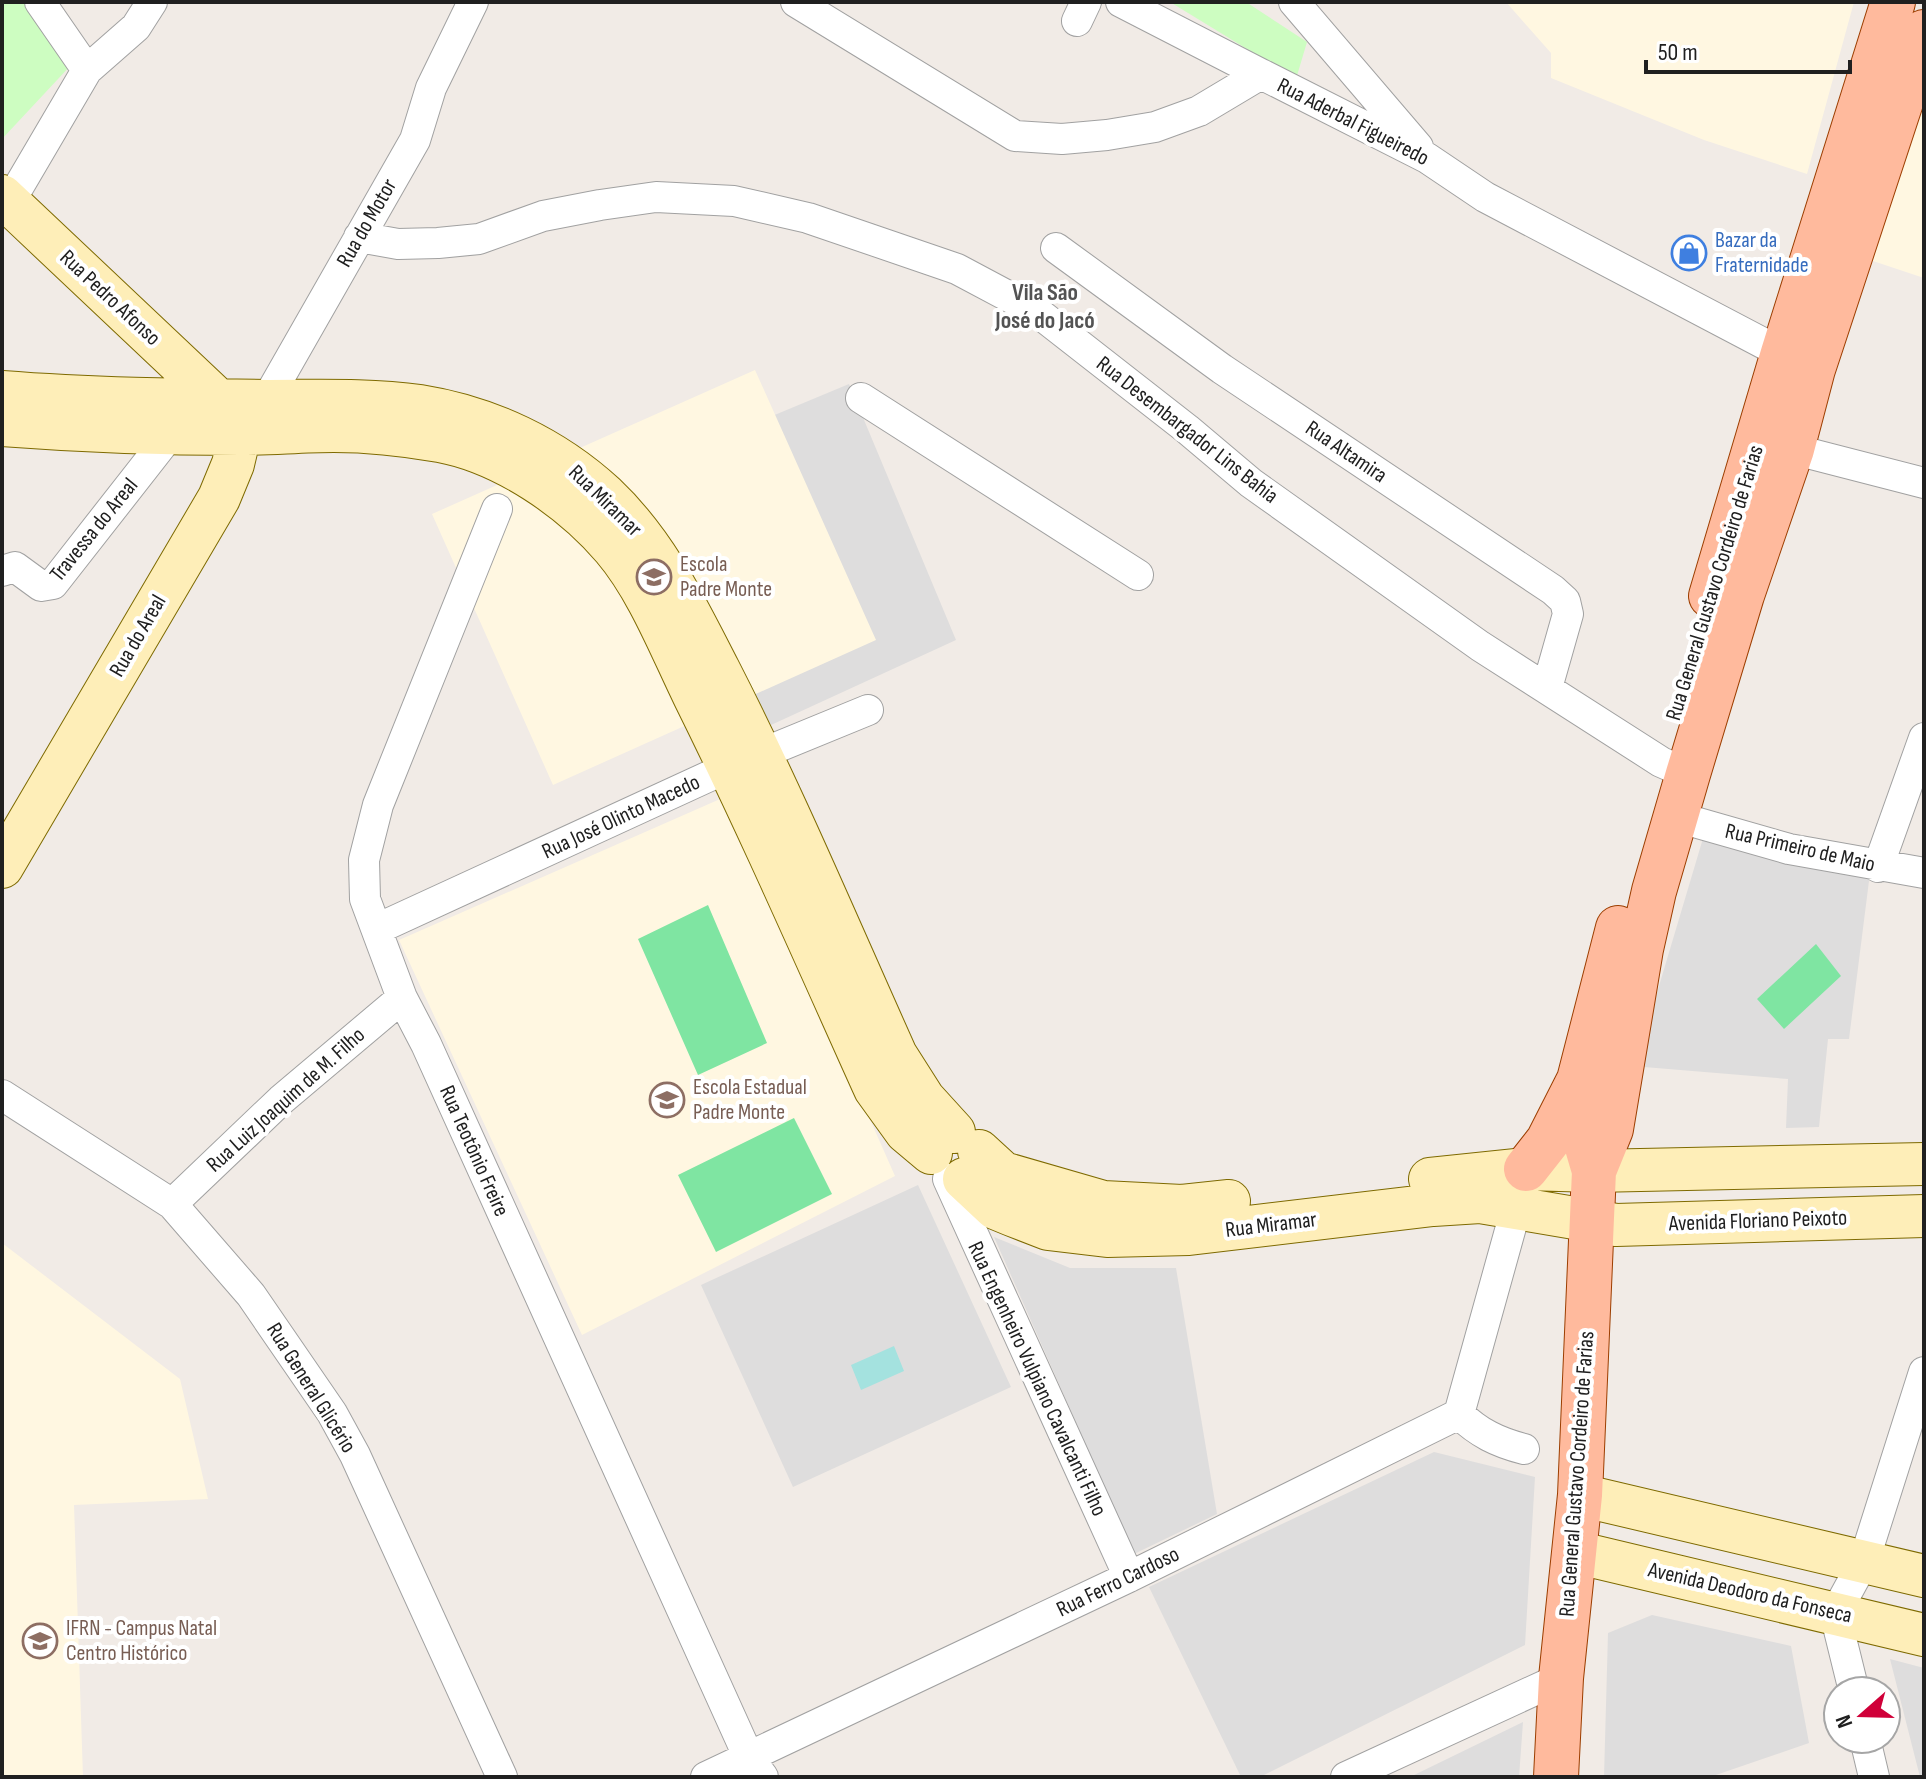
<svg xmlns="http://www.w3.org/2000/svg" width="1926" height="1779" font-family="'Sofia Sans Condensed',sans-serif">
	<rect width="100%" height="100%" fill="#f1ebe6"/>
	<!-- residential -->
	<path fill="#dedddd" d="M 849,384 L 956,640 L 771,725 L 684,556 L 623,478 Z
		M 1704,835 L 1870,873 L 1849,1039 L 1828,1039 L 1819,1127 L 1786,1128 L 1788,1079 L 1644,1067 L 1645,1033 Z
		M 918,1185 L 1011,1387 L 793,1487 L 701,1285 Z
		M 994,1237 L 1070,1268 L 1176,1268 L 1217,1514 L 1134,1554 Z
		M 1434,1452 L 1535,1477 L 1525,1645 L 1260,1777 L 1241,1777 L 1149,1587 Z
		M 1652,1615 L 1791,1646 L 1809,1743 L 1710,1777 L 1604,1777 L 1608,1633 Z
		M 1890,1659 L 1924,1668 L 1924,1777 L 1920,1777 Z
		M 1523,1722 L 1519,1777 L 1410,1777 Z"/>
	<!-- education -->
	<path fill="#fff7e1" d="M 1506,2 L 1854,2 L 1807,174 L 1704,140 L 1551,78 L 1551,53 Z
		M 1924,79 L 1924,278 L 1867,259 Z
		M 755,370 L 876,640 L 553,785 L 432,514 Z
		M 727,796 L 895,1176 L 582,1335 L 399,940 Z
		M 2,1243 L 180,1379 L 208,1499 L 74,1505 L 83,1777 L 2,1777 Z"/>
	<!-- park -->
	<path fill="#cdfdc1" d="M 2,2 L 32,2 L 72,64 L 2,139 Z
		M 1170,2 L 1246,2 L 1307,42 L 1296,79 Z"/>
	<!-- pitch -->
	<path fill="#7fe5a2" d="M 708,905 L 767,1043 L 698,1075 L 638,939 Z
		M 1816,944 L 1841,976 L 1784,1029 L 1757,999 Z
		M 794,1118 L 832,1194 L 716,1252 L 678,1175 Z"/>
	<!-- water -->
	<path fill="#a4e2df" d="M 894,1346 L 904,1371 L 861,1390 L 851,1365 Z"/>
	<g fill="none" stroke-linecap="round" stroke-linejoin="round">
		<!-- street casing -->
		<g stroke="#a1a1a1" stroke-width="32">
			<path id="street" d="M 40,2 L 87,70
				M 796,2 L 1015,136 L 1062,139 L 1107,135 L 1155,127 L 1199,111 L 1261,74 L 1427,158 L 1485,197 L 1797,361
				M 1121,2 L 1261,74
				M 1294,2 L 1418,147
				M 1077,21 L 1086,2
				M 9,203 L 87,70 L 136,27 L 152,2
				M 359,237 L 398,244 L 438,243 L 479,239 L 543,216 L 600,205 L 656,197 L 734,201 L 808,218 L 957,269 L 1036,311 L 1187,429 L 1251,483 L 1480,646 L 1661,762 L 1688,774
				M 1056,248 L 1222,369 L 1553,590 L 1565,601 L 1568,614 L 1547,688
				M 861,398 L 1138,575
				M 255,413 L 266,401 L 415,140 L 431,88 L 473,2
				M 1777,440 L 1792,449 L 1924,483
				M 497,509 L 378,805 L 364,860 L 365,899 L 402,998 L 426,1044 L 749,1758 L 763,1777
				M 2,571 L 15,567 L 41,586 L 53,584 L 172,432
				M 1677,817 L 1789,849 L 1924,873
				M 1878,867 L 1924,738
				M 377,929 L 729,767 L 868,710
				M 2,1095 L 172,1204 L 251,1295 L 332,1413 L 355,1455 L 502,1777
				M 948,1179 L 1129,1577
				M 172,1204 L 281,1100 L 402,998
				M 1459,1414 L 1521,1191
				M 1854,1691 L 1835,1614 L 1864,1561 L 1924,1372
				M 1865,1739 L 1874,1777
				M 706,1777 L 1129,1577 L 1459,1414 C 1479,1433 1497,1442 1524,1449
				M 1346,1777 L 1561,1678"/>
		</g>
		<!-- secondary casing -->
		<g stroke="#7e6a00" stroke-width="44">
			<path id="secondary" d="M 2,196 L 218,400 L 240,434 L 233,464 L 219,498 L 2,867
				M 2,392 C 90,399 179,400 268,401 C 319,401 369,399 420,406 C 489,417 554,448 605,495 C 657,544 687,608 719,670 C 783,795 838,926 896,1055 L 924,1099 L 954,1132
				M 2,425 C 81,431 161,434 240,434 C 271,434 302,431 334,431 C 369,431 405,435 440,441 C 504,453 571,499 613,548 C 648,589 671,649 694,696 C 758,825 816,958 875,1089 L 906,1132 L 931,1153
				M 979,1151 L 1003,1173 L 1103,1202 L 1182,1206 L 1229,1201
				M 964,1179 L 995,1208 L 1012,1215 L 1048,1229 L 1107,1236 L 1189,1234 L 1433,1205 L 1480,1202 L 1616,1225 L 1924,1216
				M 1430,1179 L 1526,1169 L 1594,1171 L 1924,1164
				M 1580,1495 L 1924,1576
				M 1575,1552 L 1924,1635"/>
		</g>
		<!-- primary casing -->
		<g stroke="#9c3e00" stroke-width="46">
			<path id="primary" d="M 1711,596 L 1783,353 L 1893,2
				M 1526,1169 L 1548,1141 L 1579,1080
				M 1594,1171 L 1582,1130 L 1579,1080 L 1618,928
				M 1556,1777 L 1561,1678 L 1580,1495 L 1594,1171 L 1611,1129 L 1641,949 L 1654,891 L 1688,774 L 1742,595 L 1792,449 L 1813,369 L 1924,32"/>
		</g>
		<!-- street -->
		<use href="#street" stroke="#fff" stroke-width="30"/>
		<!-- secondary -->
		<use href="#secondary" stroke="#feeeb8" stroke-width="42"/>
		<!-- primary -->
		<use href="#primary" stroke="#ffba9d" stroke-width="44"/>
	</g>
	<!-- icons -->
	<defs>
		<g id="shop-ring" transform="scale(1.8)"><circle r="9.5" fill="#fff" stroke="#3f7fe0" stroke-width="1.5"/><path d="M-5-2.5h2.3a2.7 3.5 0 0 1 5.4 0H5L5.5 6h-11ZM-1.5-2.5h3a1.5 2.3 0 0 0-3 0Z" fill="#3f7fe0"/></g>
		<g id="school-ring" transform="scale(1.8)"><circle r="9.5" fill="#fff" stroke="#8d6e63" stroke-width="1.5"/><path d="M0-5L7-2L0 1L-7-2ZM-4 1L0 2.5L4 1V4Q0 6-4 4Z" fill="#8d6e63"/></g>
		<g id="university-ring" transform="scale(1.8)"><circle r="9.5" fill="#fff" stroke="#8d6e63" stroke-width="1.5"/><path d="M0-5L7-2L0 1L-7-2ZM-4 1L0 2.5L4 1V4Q0 6-4 4Z" fill="#8d6e63"/></g>
	</defs>
	<g fill-rule="evenodd">
		<use href="#shop-ring" x="1689" y="253"/>
		<use href="#school-ring" x="654" y="577"/>
		<use href="#school-ring" x="667" y="1100"/>
		<use href="#university-ring" x="40" y="1641"/>
	</g>
	<g text-anchor="middle" dominant-baseline="central" stroke-width="8" stroke-linejoin="round" paint-order="stroke">
		<!-- street labels -->
		<g font-size="22" fill="#202020" stroke="#fff">
			<text transform="translate(1353 122) rotate(27)">Rua Aderbal Figueiredo</text>
			<text transform="translate(367 223) rotate(-60)">Rua do Motor</text>
			<text transform="translate(110 298) rotate(43)">Rua Pedro Afonso</text>
			<text transform="translate(1187 430) rotate(38)">Rua Desembargador Lins Bahia</text>
			<text transform="translate(1346 452) rotate(34)">Rua Altamira</text>
			<text transform="translate(605 501) rotate(44)">Rua Miramar</text>
			<text transform="translate(94 530) rotate(-51)">Travessa do Areal</text>
			<text transform="translate(1715 583) rotate(-73)">Rua General Gustavo Cordeiro de Farias</text>
			<text transform="translate(138 636) rotate(-60)">Rua do Areal</text>
			<text transform="translate(621 817) rotate(-25)">Rua José Olinto Macedo</text>
			<text transform="translate(1800 848) rotate(13)">Rua Primeiro de Maio</text>
			<text transform="translate(286 1100) rotate(-42)">Rua Luiz Joaquim de M. Filho</text>
			<text transform="translate(474 1151) rotate(66)">Rua Teotônio Freire</text>
			<text transform="translate(1758 1221) rotate(-2)">Avenida Floriano Peixoto</text>
			<text transform="translate(1271 1225) rotate(-7)">Rua Miramar</text>
			<text transform="translate(1037 1379) rotate(65)">Rua Engenheiro Vulpiano Cavalcanti Filho</text>
			<text transform="translate(311 1388) rotate(58)">Rua General Glicério</text>
			<text transform="translate(1577 1474) rotate(-86)">Rua General Gustavo Cordeiro de Farias</text>
			<text transform="translate(1118 1582) rotate(-26)">Rua Ferro Cardoso</text>
			<text transform="translate(1750 1593) rotate(13)">Avenida Deodoro da Fonseca</text>
		</g>
		<!-- shop labels -->
		<g font-size="22" fill="#366cbe" stroke="#fff" text-anchor="start">
			<text x="1715" y="240">Bazar da<tspan x="1715" dy="25">Fraternidade</tspan></text>
		</g>
		<!-- education labels -->
		<g font-size="22" fill="#785e54" stroke="#fff" text-anchor="start">
			<text x="680" y="564">Escola<tspan x="680" dy="25">Padre Monte</tspan></text>
			<text x="693" y="1087">Escola Estadual<tspan x="693" dy="25">Padre Monte</tspan></text>
			<text x="66" y="1628">IFRN - Campus Natal<tspan x="66" dy="25">Centro Histórico</tspan></text>
		</g>
		<!-- neighbourhood labels -->
		<g font-size="24" font-weight="bold" fill="#535353" stroke="#fff">
			<text x="1045" y="292">Vila São<tspan x="1045" dy="28">José do Jacó</tspan></text>
		</g>
	</g>
	<!-- border -->
	<rect width="1926" height="1779" fill="none" stroke="#202020" stroke-width="8"/>
	<!-- north arrow -->
	<g transform="translate(1862 1715) rotate(250)"><circle r="38" fill="#ffffff" stroke="#a6a6a6" stroke-width="2"/>
	<path d="M0-6L14 30L0 20L-14 30Z" fill="#d00039"/>
	<text y="-12" font-size="22" font-weight="bold" text-anchor="middle" fill="#202020">N</text>
	</g>
	<!-- scale -->
	<path d="M1646 60v12h204v-12" fill="none" stroke="#202020" stroke-width="4"/>
	<text x="1658" y="60" font-size="24" fill="#202020" stroke="#ffffff" stroke-width="6" paint-order="stroke">50 m</text>
</svg>
